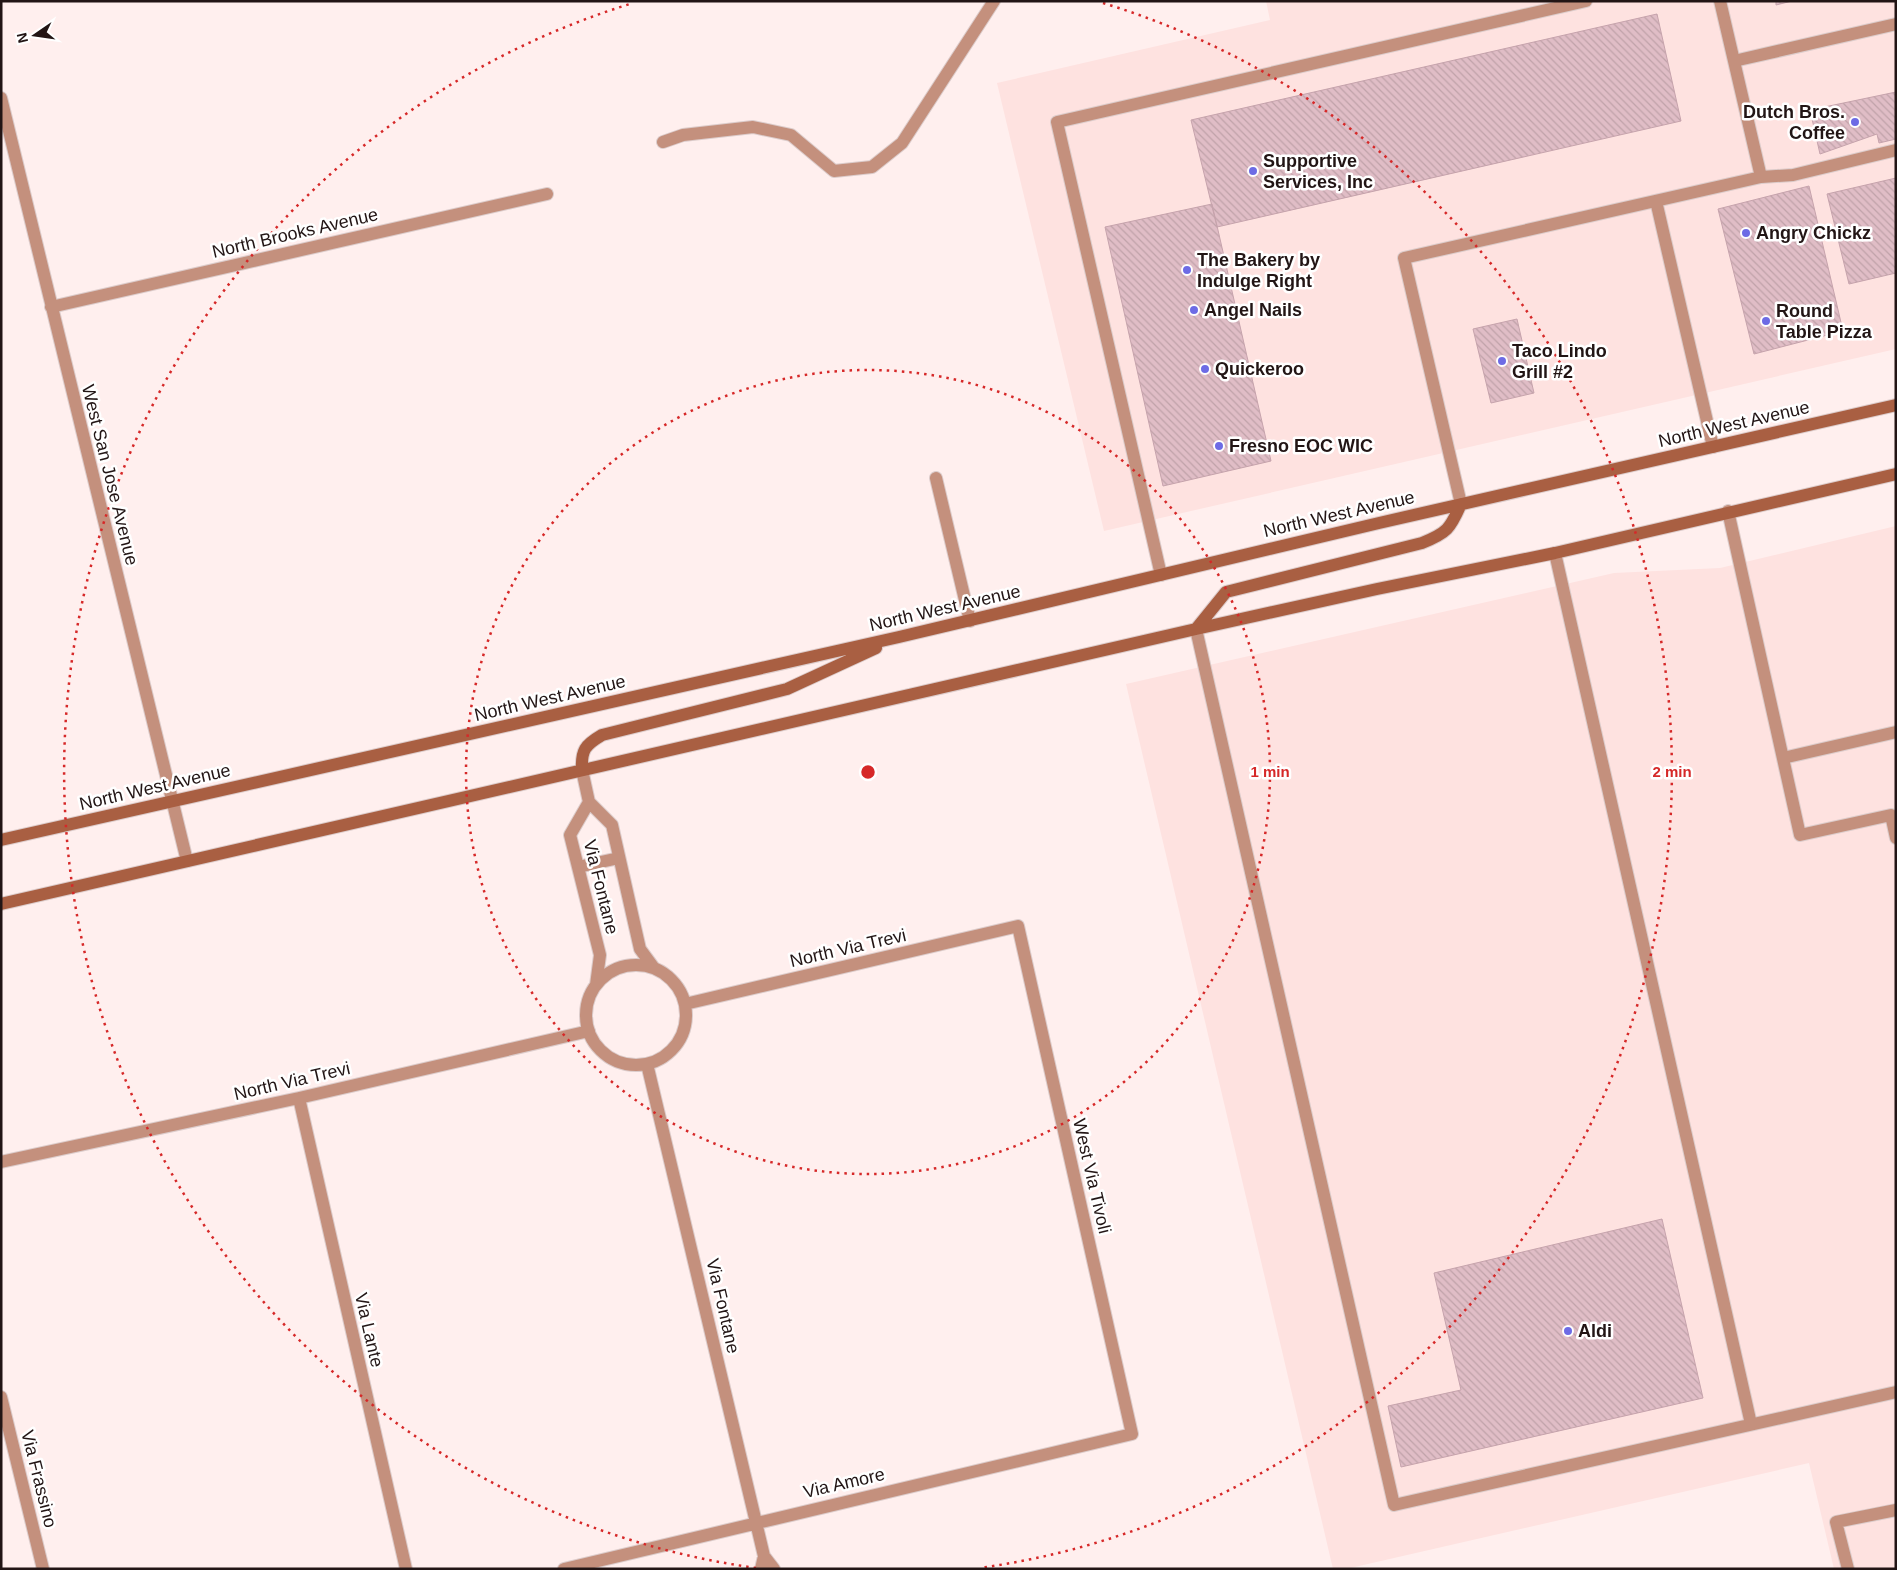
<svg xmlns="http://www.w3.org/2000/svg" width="1897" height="1570" font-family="Arial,sans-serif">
	<defs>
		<pattern id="building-back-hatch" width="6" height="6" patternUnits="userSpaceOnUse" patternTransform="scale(1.25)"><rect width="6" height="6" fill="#e0bdc6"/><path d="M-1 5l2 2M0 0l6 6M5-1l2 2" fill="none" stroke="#c0a2a9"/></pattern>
	</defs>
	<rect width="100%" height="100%" fill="#ffefee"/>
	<!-- built -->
	<path fill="#fee2e0" d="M 1266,1 L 1896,1 L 1896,349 L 1104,531 L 997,83 L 1270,20 Z
		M 1896,526 L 1896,1569 L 1834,1569 L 1809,1463 L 1346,1569 L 1333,1569 L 1126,684 L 1614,573 L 1720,568 Z"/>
	<!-- building -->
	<path fill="url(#building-back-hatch)" stroke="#c6a3ac" d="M 1776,1 L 1792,1 L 1776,5 Z
		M 1657,14 L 1681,121 L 1217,227 L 1191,120 Z
		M 1896,92 L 1896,139 L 1879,143 L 1877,134 L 1820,154 L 1810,110 Z
		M 1896,178 L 1896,273 L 1849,284 L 1827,194 Z
		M 1809,186 L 1843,331 L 1754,354 L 1718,209 Z
		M 1212,204 L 1271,461 L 1163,486 L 1105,227 Z
		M 1517,319 L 1534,393 L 1491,403 L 1473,329 Z
		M 1662,1219 L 1703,1398 L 1401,1467 L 1388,1406 L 1461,1390 L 1434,1273 Z"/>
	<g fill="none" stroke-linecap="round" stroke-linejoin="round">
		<!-- lane casing -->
		<g stroke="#dccccb" stroke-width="14">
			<path id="lane" d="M 1734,61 L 1896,24
				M 663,142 L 683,135 L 753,127 L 791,135 L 834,171 L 872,167 L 902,143 L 994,1
				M 1761,177 L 1793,175 L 1896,150
				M 1656,201 L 1713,447
				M 936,478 L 970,621
				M 1461,504 L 1404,258 L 1761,177 L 1720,1
				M 1728,511 L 1800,835 L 1891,815 L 1896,838
				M 1555,553 L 1751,1424
				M 1161,575 L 1057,122 L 1586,1
				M 1196,629 L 1394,1505 L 1896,1392
				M 1783,758 L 1896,732
				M 1848,1569 L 1836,1522 L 1896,1510"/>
		</g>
		<!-- street casing -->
		<g stroke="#dccccb" stroke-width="14">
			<path id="street" d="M 1,98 L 187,861
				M 51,307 L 547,194
				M 582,770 L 589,802 L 612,825 L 640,949 L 654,968
				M 589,802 L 570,835 L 600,955 L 596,985
				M 578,867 L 619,858
				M586 1015a50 50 0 1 1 100 0a50 50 0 1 1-100 0Z
				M 647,1064 L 764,1556 L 761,1569
				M 299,1098 L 406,1569
				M 1,1162 L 299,1098 L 589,1031
				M 1,1397 L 43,1569
				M 764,1556 L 774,1569
				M 564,1569 L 1132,1434 L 1018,926 L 685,1004"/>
		</g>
		<!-- secondary casing -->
		<g stroke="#dccccb" stroke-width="14">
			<path id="secondary" d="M 1196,629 L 1226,592 L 1422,543 C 1447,533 1450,529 1461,504
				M 582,770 C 581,750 585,745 602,735 L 787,689 L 876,648
				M 1,840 L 899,637 L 1379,523 L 1896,405
				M 1,904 L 1196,629 L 1377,589 L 1555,553 L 1896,474"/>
		</g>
		<!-- lane -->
		<use href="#lane" stroke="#c4907d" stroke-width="12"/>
		<!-- street -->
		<use href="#street" stroke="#c4907d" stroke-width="12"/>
		<!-- secondary -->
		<use href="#secondary" stroke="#a95f42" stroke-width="12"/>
	</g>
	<!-- distance rings -->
	<g fill="none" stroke="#d62828" stroke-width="2.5" stroke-dasharray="2.5 5">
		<circle cx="868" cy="772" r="402"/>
		<path d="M756 1568A804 804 0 0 1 633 3M1103 3A804 804 0 0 1 980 1568"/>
	</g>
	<!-- markers -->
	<g fill="#6d6be5" stroke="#fff" stroke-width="2">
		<circle cx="1855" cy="122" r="5"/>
		<circle cx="1253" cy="171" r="5"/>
		<circle cx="1746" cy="233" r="5"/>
		<circle cx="1187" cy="270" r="5"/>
		<circle cx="1194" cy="310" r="5"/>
		<circle cx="1766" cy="321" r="5"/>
		<circle cx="1502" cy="361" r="5"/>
		<circle cx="1205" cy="369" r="5"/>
		<circle cx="1219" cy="446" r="5"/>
		<circle cx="1568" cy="1331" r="5"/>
	</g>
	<g text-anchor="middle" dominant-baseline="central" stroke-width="5" stroke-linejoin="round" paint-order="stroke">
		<!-- poi labels -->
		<g font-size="18" font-weight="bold" fill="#221515" stroke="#fff" text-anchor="start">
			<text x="1845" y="112" text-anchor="end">Dutch Bros.<tspan x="1845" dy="21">Coffee</tspan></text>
			<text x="1263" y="161">Supportive<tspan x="1263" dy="21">Services, Inc</tspan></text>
			<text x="1756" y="233">Angry Chickz</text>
			<text x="1197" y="260">The Bakery by<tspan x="1197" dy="21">Indulge Right</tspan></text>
			<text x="1204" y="310">Angel Nails</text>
			<text x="1776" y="311">Round<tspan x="1776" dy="21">Table Pizza</tspan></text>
			<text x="1512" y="351">Taco Lindo<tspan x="1512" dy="21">Grill #2</tspan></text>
			<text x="1215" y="369">Quickeroo</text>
			<text x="1229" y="446">Fresno EOC WIC</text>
			<text x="1578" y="1331">Aldi</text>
		</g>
		<!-- street labels -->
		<g font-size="18" fill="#221515" stroke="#fff">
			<text transform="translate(295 233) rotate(-13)">North Brooks Avenue</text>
			<text transform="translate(1734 424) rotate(-13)">North West Avenue</text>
			<text transform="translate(110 475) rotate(76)">West San Jose Avenue</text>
			<text transform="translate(1339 514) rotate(-13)">North West Avenue</text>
			<text transform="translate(945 608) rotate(-13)">North West Avenue</text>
			<text transform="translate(550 698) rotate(-13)">North West Avenue</text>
			<text transform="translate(155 787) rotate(-13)">North West Avenue</text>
			<text transform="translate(601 887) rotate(76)">Via Fontane</text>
			<text transform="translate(848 948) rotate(-13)">North Via Trevi</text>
			<text transform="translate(292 1081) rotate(-13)">North Via Trevi</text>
			<text transform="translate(1092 1176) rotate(77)">West Via Tivoli</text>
			<text transform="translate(723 1306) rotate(77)">Via Fontane</text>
			<text transform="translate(369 1330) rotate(77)">Via Lante</text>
			<text transform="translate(39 1479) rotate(76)">Via Frassino</text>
			<text transform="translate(844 1483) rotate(-13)">Via Amore</text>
		</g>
	</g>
	<circle cx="868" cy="772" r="8" fill="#d62828" stroke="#fff" stroke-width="2.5"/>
	<g font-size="15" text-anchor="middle" font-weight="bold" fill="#d62828" stroke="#fff" stroke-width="5" stroke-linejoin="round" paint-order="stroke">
		<text x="1270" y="777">1 min</text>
		<text x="1672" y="777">2 min</text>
	</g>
	<!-- border -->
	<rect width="1897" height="1570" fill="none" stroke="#221515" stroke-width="5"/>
	<!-- north arrow -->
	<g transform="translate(35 35) rotate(257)" stroke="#ffffff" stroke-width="4" paint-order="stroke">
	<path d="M0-4L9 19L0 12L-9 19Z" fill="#221515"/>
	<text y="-8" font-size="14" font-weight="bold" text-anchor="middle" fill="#221515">N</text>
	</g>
</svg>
